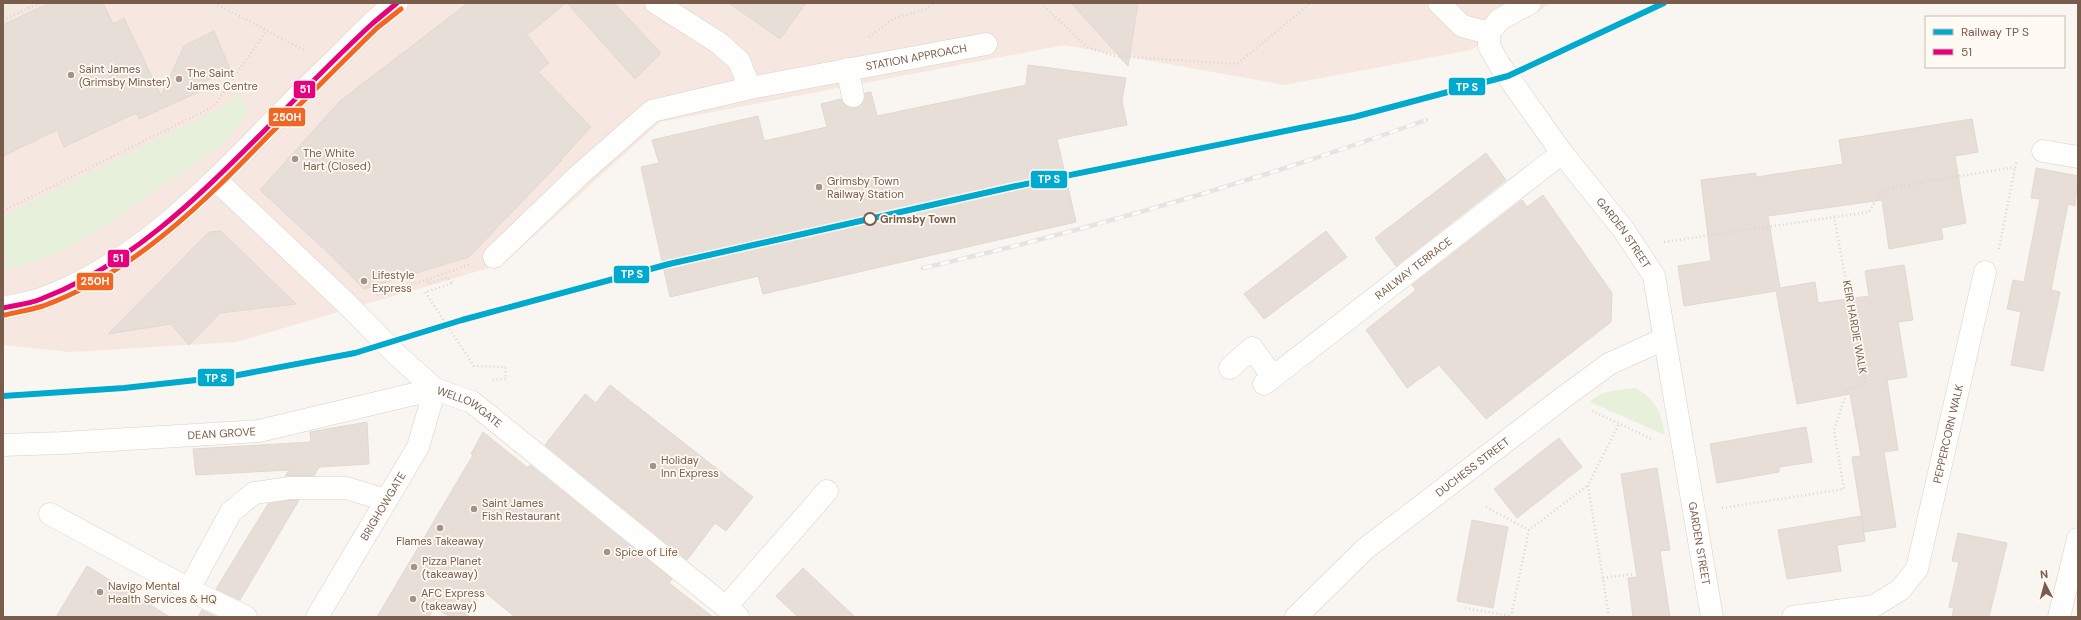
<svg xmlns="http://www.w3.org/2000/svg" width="2081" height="620" font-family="'DM Sans',sans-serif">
	<rect width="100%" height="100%" fill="#f9f5f0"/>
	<!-- commercial -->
	<path fill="#f6e8e1" d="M 3,3 L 1552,3 L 1471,50 L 1284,85 L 1064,45 L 660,122 L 503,264 L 236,342 L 70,352 L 3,345 Z"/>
	<!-- green -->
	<path fill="#e7f0db" d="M 3,3 L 21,3 L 3,11 Z
		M 238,92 L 249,112 L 222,145 L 91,235 L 64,250 L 36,262 L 3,271 L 3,216 L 224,107 Z
		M 1636,388 C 1657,401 1661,412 1665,435 L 1590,402 C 1602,390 1620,390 1636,388 Z"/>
	<!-- building -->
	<path fill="#e6ded7" stroke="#e2d8d2" d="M 49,3 L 103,3 L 113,24 L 124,18 L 161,96 L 184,46 L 214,31 L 230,69 L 198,85 L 201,91 L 139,119 L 136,113 L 64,147 L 57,130 L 3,156 L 3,25 Z
		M 468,3 L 566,3 L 527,35 L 549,63 L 538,72 L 591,127 L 560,161 L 562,160 L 469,257 L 364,289 L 324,249 L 260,190 L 340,101 Z
		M 567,3 L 614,3 L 661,53 L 635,79 Z
		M 729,3 L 806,3 L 780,39 Z
		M 1071,3 L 1138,3 L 1128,66 Z
		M 1028,65 L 1126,78 L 1122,101 L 1127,125 L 1057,139 L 1076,222 L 763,294 L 758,276 L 670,297 L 641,167 L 659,163 L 652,140 L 758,116 L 764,141 L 827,127 L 821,104 L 841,99 L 844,104 L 849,108 L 856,108 L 861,105 L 865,100 L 865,93 L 871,92 L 877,116 L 1026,85 Z
		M 1972,119 L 1978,152 L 1955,156 L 1966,223 L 1941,228 L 1943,239 L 1889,249 L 1882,200 L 1768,216 L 1780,288 L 1815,282 L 1818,303 L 1869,296 L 1865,271 L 1904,265 L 1913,320 L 1898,322 L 1907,377 L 1887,380 L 1898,450 L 1884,452 L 1896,527 L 1864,532 L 1852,457 L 1861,456 L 1850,394 L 1797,404 L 1776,291 L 1684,306 L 1678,266 L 1711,261 L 1701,180 L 1756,173 L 1756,177 L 1843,164 L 1839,140 Z
		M 1486,153 L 1506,180 L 1396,266 L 1375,238 Z
		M 2036,168 L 2078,176 L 2075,206 L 2068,204 L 2051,290 L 2060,292 L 2043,371 L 2011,365 L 2021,312 L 2007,309 L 2013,280 L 2024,282 L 2040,199 L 2031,198 Z
		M 1543,195 L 1612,293 L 1611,322 L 1486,419 L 1439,365 L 1407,388 L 1366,330 L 1416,290 L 1412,285 L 1522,200 L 1527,207 Z
		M 221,231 L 296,304 L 220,313 L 189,345 L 171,324 L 108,334 L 209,232 Z
		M 1326,231 L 1347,257 L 1264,319 L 1244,294 Z
		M 610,385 L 753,497 L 726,531 L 715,523 L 687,560 L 545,445 L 585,394 L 596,403 Z
		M 367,422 L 369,464 L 319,467 L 314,476 L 285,476 L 289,470 L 196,475 L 193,449 L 311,442 L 310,432 Z
		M 1806,427 L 1812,462 L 1779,467 L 1779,472 L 1717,483 L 1710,444 Z
		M 483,432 L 528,468 L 530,465 L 672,579 L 669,583 L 713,617 L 515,617 L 482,590 L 467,617 L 451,617 L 434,608 L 429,617 L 377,617 L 473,455 L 471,454 Z
		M 1559,438 L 1582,467 L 1517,518 L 1494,489 Z
		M 1657,468 L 1670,550 L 1660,551 L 1670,617 L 1633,617 L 1628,578 L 1637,577 L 1621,474 Z
		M 291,500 L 299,500 L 240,600 L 216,589 L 268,504 Z
		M 1861,516 L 1865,541 L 1837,545 L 1841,571 L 1787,579 L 1778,530 Z
		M 1472,520 L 1508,527 L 1493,608 L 1457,601 Z
		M 1958,533 L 2007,543 L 1989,617 L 1952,617 L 1954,608 L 1949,607 L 1959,562 L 1952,561 Z
		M 87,566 L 170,617 L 56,617 Z
		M 803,568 L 855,617 L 798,617 L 776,596 Z
		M 202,610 L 217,617 L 198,617 Z"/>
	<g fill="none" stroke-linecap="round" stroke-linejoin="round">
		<!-- minor casing -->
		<g stroke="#d7d1cb" stroke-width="23">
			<g id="minor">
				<path d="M 656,3 L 719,43 L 739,61 L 750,88"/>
				<path id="s1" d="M 1439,3 L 1462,26 L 1489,33 L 1489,46 L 1499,64 L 1562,153 L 1623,229 L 1654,276 L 1712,617"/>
				<path d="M 1489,33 L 1499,20 L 1530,3"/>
				<path d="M 847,69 L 853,96"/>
				<path d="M 2043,151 L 2078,157"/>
				<path id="s2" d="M 216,180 L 347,304 L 398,356 L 435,389 L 472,402 L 738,617"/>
				<path id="s3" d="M 494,257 L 578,176 L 652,111 L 750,88 L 986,44"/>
				<path d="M 3,308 C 16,305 29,303 41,299 C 163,254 243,146 335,60 C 355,41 374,18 397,3"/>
				<path d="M 1230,368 L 1252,348 L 1273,377"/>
				<path id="s4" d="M 1264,384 L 1562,153"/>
				<path id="s5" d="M 3,445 L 62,443 L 259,431 L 435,389"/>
				<path d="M 50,514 L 198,594 L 246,617"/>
				<path d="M 189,589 L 231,512 L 254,493 L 290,488 L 346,488 L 386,500"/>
				<path d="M 726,607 L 827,491"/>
				<path id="s6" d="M 317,617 L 418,447 L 435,389"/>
				<path id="s7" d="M 1296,617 L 1365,549 L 1564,397 L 1609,364 L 1664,339"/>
				<path id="s8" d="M 1793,617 L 1874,606 L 1900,590 L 1917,569 L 1985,272"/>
				<path d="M 2059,617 L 2078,539"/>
			</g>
		</g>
		<!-- path -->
		<path stroke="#dcd5d0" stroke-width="2.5" stroke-dasharray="1 3" stroke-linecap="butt" d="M 27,3 L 29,8
			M 214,3 L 306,51
			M 1041,3 L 1087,47 L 1115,56 L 1237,64 L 1311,3
			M 3,20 L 40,3
			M 869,37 L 893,19 L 926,9 L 934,3
			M 3,211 L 214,106 L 267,30
			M 1664,242 L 1869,212 L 1882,189 L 2015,167 L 2017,161
			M 1999,249 L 2015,167
			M 469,265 L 426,280 L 429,284 L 447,277 L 453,283 L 425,292 L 474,366 L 505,367 L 506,379 L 490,380
			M 377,295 L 426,280
			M 1592,411 L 1654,440
			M 1486,507 L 1529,530
			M 1722,508 L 1844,489 L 1834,430 L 1847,391 L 1865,382 L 1834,217
			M 1603,578 L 1634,574
			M 1465,608 L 1511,616
			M 1511,617 L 1529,530 L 1588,485
			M 1609,617 L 1588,485 L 1619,424"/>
		<!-- minor -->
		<use href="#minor" stroke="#fefefd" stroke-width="22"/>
		<!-- rail casing -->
		<g stroke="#e6e3e7" stroke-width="4.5">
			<path id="rail" d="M 923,268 C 1094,229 1261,179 1426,120"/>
		</g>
		<!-- rail -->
		<use href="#rail" stroke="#fffaf3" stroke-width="3" stroke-dasharray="9" stroke-linecap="butt"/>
		<!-- bus-1 casing -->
		<g stroke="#fffaf3" stroke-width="8">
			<path id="bus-1" d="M 3,308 C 16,305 29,304 41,299 C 131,265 199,196 266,129 C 301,93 336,57 373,23 L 397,3"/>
		</g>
		<!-- bus-2 casing -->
		<g stroke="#fffaf3" stroke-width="8">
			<path id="bus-2" d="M 5,315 C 17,312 30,310 43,306 C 134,273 204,202 270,134 C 306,99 341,63 377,28 L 401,9"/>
		</g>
		<!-- bus-1 -->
		<use href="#bus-1" stroke="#e5007d" stroke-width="5"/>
		<!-- bus-2 -->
		<use href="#bus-2" stroke="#f26522" stroke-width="5"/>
		<!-- rail-1 casing -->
		<g stroke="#fffaf3" stroke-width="9">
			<path id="rail-1" d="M 3,396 L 124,388 L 233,376 L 355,353 L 462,320 L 669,264 L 1016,186 L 1354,117 L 1508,76 L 1664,3"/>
		</g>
		<!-- rail-1 -->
		<use href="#rail-1" stroke="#00a9ce" stroke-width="6"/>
	</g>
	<!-- markers -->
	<g fill="#a69286" stroke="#fffaf3" stroke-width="1.5">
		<circle cx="71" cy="75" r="4"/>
		<circle cx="179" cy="79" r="4"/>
		<circle cx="295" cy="159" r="4"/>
		<circle cx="819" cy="187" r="4"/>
		<circle cx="364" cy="281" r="4"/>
		<circle cx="653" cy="466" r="4"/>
		<circle cx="474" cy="509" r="4"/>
		<circle cx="440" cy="528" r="4"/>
		<circle cx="607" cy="552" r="4"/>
		<circle cx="414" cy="567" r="4"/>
		<circle cx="100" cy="592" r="4"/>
		<circle cx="413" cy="599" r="4"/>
	</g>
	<circle fill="#fffaf3" stroke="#7a5c4d" stroke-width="2" cx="870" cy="219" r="6"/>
	<g text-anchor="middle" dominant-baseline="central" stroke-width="3.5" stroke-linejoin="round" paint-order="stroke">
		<!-- street labels -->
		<g font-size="11" fill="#7a5c4d" stroke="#fffaf3">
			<text stroke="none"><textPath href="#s3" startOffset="485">STATION APPROACH</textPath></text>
			<text stroke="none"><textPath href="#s1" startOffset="304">GARDEN STREET</textPath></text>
			<text stroke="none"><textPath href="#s4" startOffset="189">RAILWAY TERRACE</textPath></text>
			<text transform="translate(1855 327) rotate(80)">KEIR HARDIE WALK</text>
			<text stroke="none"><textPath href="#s2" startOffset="342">WELLOWGATE</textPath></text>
			<text stroke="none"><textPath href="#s5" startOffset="219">DEAN GROVE</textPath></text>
			<text stroke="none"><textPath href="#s8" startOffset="278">PEPPERCORN WALK</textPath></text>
			<text stroke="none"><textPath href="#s7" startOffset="232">DUCHESS STREET</textPath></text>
			<text stroke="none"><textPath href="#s6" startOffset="129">BRIGHOWGATE</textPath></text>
			<text stroke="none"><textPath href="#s1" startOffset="628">GARDEN STREET</textPath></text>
		</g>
		<!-- poi labels -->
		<g font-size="11" fill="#7a5c4d" stroke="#fffaf3" text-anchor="start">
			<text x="79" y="69">Saint James<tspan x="79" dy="13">(Grimsby Minster)</tspan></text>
			<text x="187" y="73">The Saint<tspan x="187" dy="13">James Centre</tspan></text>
			<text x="303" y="153">The White<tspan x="303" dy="13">Hart (Closed)</tspan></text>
			<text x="827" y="181">Grimsby Town<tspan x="827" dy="13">Railway Station</tspan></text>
			<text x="372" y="275">Lifestyle<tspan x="372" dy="13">Express</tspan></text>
			<text x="661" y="460">Holiday<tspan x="661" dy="13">Inn Express</tspan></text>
			<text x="482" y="503">Saint James<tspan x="482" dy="13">Fish Restaurant</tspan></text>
			<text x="440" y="541" text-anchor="middle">Flames Takeaway</text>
			<text x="615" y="552">Spice of Life</text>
			<text x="422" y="561">Pizza Planet<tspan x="422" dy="13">(takeaway)</tspan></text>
			<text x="108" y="586">Navigo Mental<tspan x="108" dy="13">Health Services &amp; HQ</tspan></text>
			<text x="421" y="593">AFC Express<tspan x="421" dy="13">(takeaway)</tspan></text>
		</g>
		<!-- stop labels -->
		<g font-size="11" font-weight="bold" fill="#7a5c4d" stroke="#fffaf3" text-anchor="start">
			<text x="880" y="219">Grimsby Town</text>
		</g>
	</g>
	<g stroke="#fffaf3" stroke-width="1.5">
		<rect x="1448" y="77" width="38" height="19" rx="4" fill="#00a9ce"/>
		<rect x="293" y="80" width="23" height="19" rx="4" fill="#e5007d"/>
		<rect x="268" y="107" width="38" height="20" rx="4" fill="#f26522"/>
		<rect x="1030" y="170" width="38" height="19" rx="4" fill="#00a9ce"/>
		<rect x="107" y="249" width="23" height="19" rx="4" fill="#e5007d"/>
		<rect x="613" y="265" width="37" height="19" rx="4" fill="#00a9ce"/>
		<rect x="76" y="272" width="38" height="19" rx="4" fill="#f26522"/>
		<rect x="197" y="368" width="38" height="19" rx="4" fill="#00a9ce"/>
	</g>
	<g font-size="11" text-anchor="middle" font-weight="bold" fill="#fff">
		<text x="1467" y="91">TP S</text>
		<text x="305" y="93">51</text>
		<text x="287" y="121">250H</text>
		<text x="1049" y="183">TP S</text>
		<text x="118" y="262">51</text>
		<text x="632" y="278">TP S</text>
		<text x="95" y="285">250H</text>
		<text x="216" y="382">TP S</text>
	</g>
	<!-- border -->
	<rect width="2081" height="620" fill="none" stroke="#7a5c4d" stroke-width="8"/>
	<!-- legend -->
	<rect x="1925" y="16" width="140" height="52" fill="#fffaf3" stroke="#cabbb1"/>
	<rect x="1933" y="29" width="20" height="6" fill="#00a9ce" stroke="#cabbb1"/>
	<text x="1961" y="36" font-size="12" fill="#7a5c4d">Railway TP S</text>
	<rect x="1933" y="49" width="20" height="6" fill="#e5007d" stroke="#cabbb1"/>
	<text x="1961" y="56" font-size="12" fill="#7a5c4d">51</text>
	<!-- north arrow -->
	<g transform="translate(2045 584) rotate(354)" stroke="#fffaf3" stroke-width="3" paint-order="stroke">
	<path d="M0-3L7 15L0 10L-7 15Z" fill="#7a5c4d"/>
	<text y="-6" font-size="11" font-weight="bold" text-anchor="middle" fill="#7a5c4d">N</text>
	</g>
</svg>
